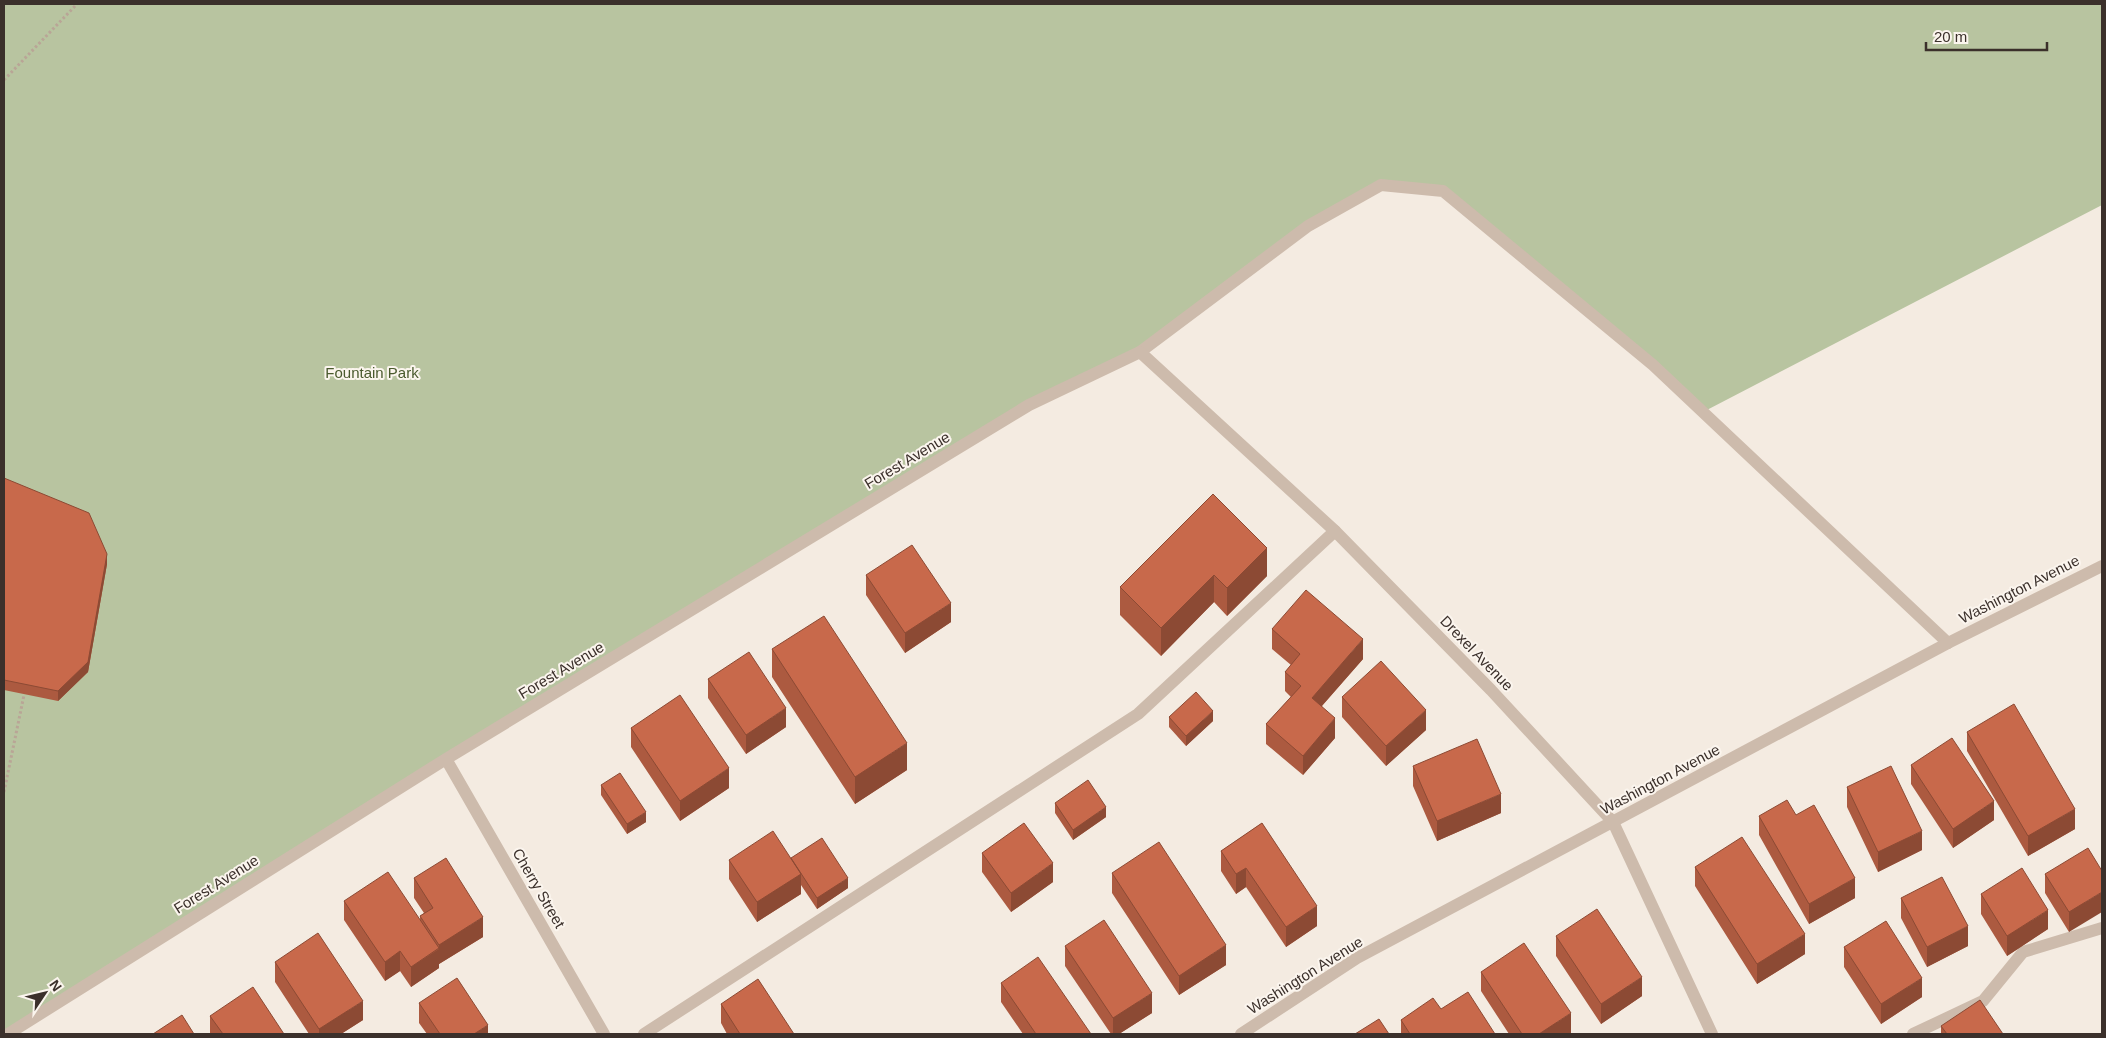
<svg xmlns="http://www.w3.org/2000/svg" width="2106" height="1038" font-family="Helvetica,sans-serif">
	<rect width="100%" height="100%" fill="#f4ebe1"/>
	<!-- green -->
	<path fill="#b8c4a0" d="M 4,4 L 2102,4 L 2102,205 L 1703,412 L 1443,191 L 1381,185 L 1308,226 L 1140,352 L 1029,405 L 4,1034 Z"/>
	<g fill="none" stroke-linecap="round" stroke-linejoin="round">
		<!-- path -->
		<path stroke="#b9a596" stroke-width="3" stroke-dasharray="2.5 2.5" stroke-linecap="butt" d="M 4,80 L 77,4
			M 4,792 L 24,695"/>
		<!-- service -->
		<path stroke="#cdbbac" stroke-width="12" d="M 1140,352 L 1308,226 L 1381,185 L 1443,191 L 1653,365 L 1948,643
			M 644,1034 L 1138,714 L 1335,531
			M 1913,1034 L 1983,1001 L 2023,952 L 2102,928"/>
		<!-- minor -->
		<path stroke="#cdbbac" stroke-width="12" d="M 446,759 L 604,1034
			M 8,1034 L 446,759 L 1029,405 L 1140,352 L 1335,531 L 1491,690 L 1613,822 L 1712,1034
			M 1241,1034 L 1357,958 L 1948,643 L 2102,566"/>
	</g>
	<!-- wall -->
	<path fill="#ac5a40" d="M 4,478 L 107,564 L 88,672 L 58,701 L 4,690 Z
		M 1213,494 L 1267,576 L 1227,616 L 1214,602 L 1161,656 L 1120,615 L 1120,587 Z
		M 866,575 L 951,622 L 905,653 L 866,595 Z
		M 1272,629 L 1363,659 L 1322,706 L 1335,738 L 1303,775 L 1266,744 L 1266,724 L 1291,697 L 1285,691 L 1285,672 L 1291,665 L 1272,649 Z
		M 772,649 L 907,770 L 855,804 L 772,677 Z
		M 708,679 L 786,727 L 746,754 L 708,698 Z
		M 1342,697 L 1426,730 L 1386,766 L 1342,717 Z
		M 1169,717 L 1213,721 L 1186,746 L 1169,727 Z
		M 631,728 L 729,788 L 680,821 L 631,747 Z
		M 1967,732 L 2075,829 L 2028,856 L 1967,751 Z
		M 1911,765 L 1994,820 L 1953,848 L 1911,784 Z
		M 1413,766 L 1501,813 L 1437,841 L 1413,786 Z
		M 601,785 L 646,822 L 627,834 L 601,795 Z
		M 1847,787 L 1922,850 L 1878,872 L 1847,807 Z
		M 1055,803 L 1106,817 L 1073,840 L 1055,813 Z
		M 1796,815 L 1855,898 L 1809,924 L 1759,835 L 1759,816 Z
		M 1262,823 L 1317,926 L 1286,947 L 1246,887 L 1236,894 L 1221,871 L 1221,851 Z
		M 982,853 L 1053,882 L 1011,912 L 982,872 Z
		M 791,858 L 848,888 L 817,909 L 801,885 L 801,894 L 757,922 L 729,879 L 729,860 Z
		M 1695,867 L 1805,954 L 1757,984 L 1695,886 Z
		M 2102,871 L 2069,932 L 2045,893 L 2045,874 Z
		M 1112,873 L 1226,965 L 1179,995 L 1112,893 Z
		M 414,878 L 483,937 L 439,964 L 439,968 L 411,987 L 400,971 L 385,981 L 344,920 L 344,901 L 420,920 L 420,916 L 424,913 L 414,898 Z
		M 1981,894 L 2048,929 L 2007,956 L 1981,914 Z
		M 1901,898 L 1968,946 L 1927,967 L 1901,918 Z
		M 1556,936 L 1642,996 L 1601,1024 L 1556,956 Z
		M 1065,946 L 1152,1013 L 1119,1034 L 1111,1034 L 1065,966 Z
		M 1844,947 L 1922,997 L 1881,1024 L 1844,967 Z
		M 275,962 L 363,1020 L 341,1034 L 309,1034 L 275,982 Z
		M 1481,972 L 1571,1033 L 1569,1034 L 1509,1034 L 1481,991 Z
		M 1001,983 L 1091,1034 L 1023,1034 L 1001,1002 Z
		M 419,1003 L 488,1034 L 427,1034 L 419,1023 Z
		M 721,1004 L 794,1034 L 727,1034 L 721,1023 Z
		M 1441,1009 L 1495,1034 L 1401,1034 L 1401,1020 Z
		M 210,1016 L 284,1034 L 210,1034 Z
		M 1941,1026 L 2003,1034 L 1941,1034 Z"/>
	<!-- shaded-wall -->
	<path fill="#8c4a34" d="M 1267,548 L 1267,576 L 1227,616 L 1227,588 Z
		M 107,554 L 107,564 L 88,672 L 58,701 L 58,691 Z
		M 1214,575 L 1214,602 L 1161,656 L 1161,628 Z
		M 951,603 L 951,622 L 905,653 L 905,633 Z
		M 1363,639 L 1363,659 L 1312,717 L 1312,698 Z
		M 786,708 L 786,727 L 746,754 L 746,735 Z
		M 1426,710 L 1426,730 L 1386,766 L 1386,746 Z
		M 1213,711 L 1213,721 L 1186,746 L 1186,736 Z
		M 1335,718 L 1335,738 L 1303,775 L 1303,756 Z
		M 907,743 L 907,770 L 855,804 L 855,777 Z
		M 729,768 L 729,788 L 680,821 L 680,801 Z
		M 1501,794 L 1501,813 L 1437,841 L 1437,821 Z
		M 1994,801 L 1994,820 L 1953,848 L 1953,829 Z
		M 1106,807 L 1106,817 L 1073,840 L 1073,830 Z
		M 2075,809 L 2075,829 L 2028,856 L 2028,836 Z
		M 646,812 L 646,822 L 627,834 L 627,824 Z
		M 1922,831 L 1922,850 L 1878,872 L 1878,852 Z
		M 1053,863 L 1053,882 L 1011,912 L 1011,893 Z
		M 1246,868 L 1246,887 L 1236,894 L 1236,874 Z
		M 801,874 L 801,894 L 757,922 L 757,902 Z
		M 848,878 L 848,888 L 817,909 L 817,898 Z
		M 1855,878 L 1855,898 L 1809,924 L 1809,904 Z
		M 2102,892 L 2102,912 L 2069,932 L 2069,912 Z
		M 1317,906 L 1317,926 L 1286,947 L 1286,927 Z
		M 2048,910 L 2048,929 L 2007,956 L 2007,936 Z
		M 483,917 L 483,937 L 439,964 L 439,968 L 411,987 L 411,967 L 439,949 L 439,945 Z
		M 1968,926 L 1968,946 L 1927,967 L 1927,947 Z
		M 1805,934 L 1805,954 L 1757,984 L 1757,964 Z
		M 1226,945 L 1226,965 L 1179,995 L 1179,976 Z
		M 400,951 L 400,971 L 385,981 L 385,962 Z
		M 1642,977 L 1642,996 L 1601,1024 L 1601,1004 Z
		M 1922,978 L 1922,997 L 1881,1024 L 1881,1004 Z
		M 1152,993 L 1152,1013 L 1119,1034 L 1113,1034 L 1113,1018 Z
		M 363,1001 L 363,1020 L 341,1034 L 319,1034 L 319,1029 Z
		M 1571,1013 L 1571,1033 L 1569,1034 L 1539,1034 Z
		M 488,1025 L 488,1034 L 474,1034 Z"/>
	<!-- building -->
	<path fill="#c8694b" stroke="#8c4a34" d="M 4,478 L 89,513 L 107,554 L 88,662 L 58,691 L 4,680 Z
		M 1213,494 L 1267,548 L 1227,588 L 1214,575 L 1161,628 L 1120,587 Z
		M 912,545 L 951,603 L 905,633 L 866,575 Z
		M 1306,590 L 1363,639 L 1312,698 L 1335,718 L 1303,756 L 1266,724 L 1301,686 L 1285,672 L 1300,654 L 1272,629 Z
		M 824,616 L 907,743 L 855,777 L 772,649 Z
		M 749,652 L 786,708 L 746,735 L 708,679 Z
		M 1381,661 L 1426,710 L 1386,746 L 1342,697 Z
		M 1196,692 L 1213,711 L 1186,736 L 1169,717 Z
		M 680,695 L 729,768 L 680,801 L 631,728 Z
		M 2014,704 L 2075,809 L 2028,836 L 1967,732 Z
		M 1952,738 L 1994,801 L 1953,829 L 1911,765 Z
		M 1477,739 L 1501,794 L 1437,821 L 1413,766 Z
		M 1891,766 L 1922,831 L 1878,852 L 1847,787 Z
		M 620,773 L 646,812 L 627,824 L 601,785 Z
		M 1088,780 L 1106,807 L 1073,830 L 1055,803 Z
		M 1787,800 L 1796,815 L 1814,805 L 1855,878 L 1809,904 L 1759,816 Z
		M 1024,823 L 1053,863 L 1011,893 L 982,853 Z
		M 1262,823 L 1317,906 L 1286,927 L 1246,868 L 1236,874 L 1221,851 Z
		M 773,831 L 801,874 L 757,902 L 729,860 Z
		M 1742,837 L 1805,934 L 1757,964 L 1695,867 Z
		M 822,838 L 848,878 L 817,898 L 791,858 Z
		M 1159,842 L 1226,945 L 1179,976 L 1112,873 Z
		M 2088,848 L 2102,871 L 2102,892 L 2069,912 L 2045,874 Z
		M 446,858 L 483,917 L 439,945 L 420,916 L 433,908 L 414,878 Z
		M 2022,868 L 2048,910 L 2007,936 L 1981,894 Z
		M 388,872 L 439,948 L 411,967 L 400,951 L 385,962 L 344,901 Z
		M 1942,877 L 1968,926 L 1927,947 L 1901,898 Z
		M 1597,909 L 1642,977 L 1601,1004 L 1556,936 Z
		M 1104,920 L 1152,993 L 1113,1018 L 1065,946 Z
		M 1886,921 L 1922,978 L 1881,1004 L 1844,947 Z
		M 318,933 L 363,1001 L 319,1029 L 275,962 Z
		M 1524,943 L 1571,1013 L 1539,1034 L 1522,1034 L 1481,972 Z
		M 1038,957 L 1091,1034 L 1036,1034 L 1001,983 Z
		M 457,978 L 488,1025 L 474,1034 L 440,1034 L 419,1003 Z
		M 758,979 L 794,1034 L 740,1034 L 721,1004 Z
		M 253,987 L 284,1034 L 223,1034 L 210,1016 Z
		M 1468,992 L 1495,1034 L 1410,1034 L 1401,1020 L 1433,998 L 1441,1009 Z
		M 1980,1000 L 2003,1034 L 1947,1034 L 1941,1026 Z
		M 182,1015 L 194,1034 L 153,1034 Z
		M 1379,1019 L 1389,1034 L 1355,1034 Z"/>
	<g text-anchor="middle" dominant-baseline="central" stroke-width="4" stroke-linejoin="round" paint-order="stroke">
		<!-- park labels -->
		<g font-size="15" fill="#4a5a2e" stroke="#fbf5ee">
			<text x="372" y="372">Fountain Park</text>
		</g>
		<!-- street labels -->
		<g font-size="15" fill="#3b302b" stroke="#fbf5ee">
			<text transform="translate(907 460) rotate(-31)">Forest Avenue</text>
			<text transform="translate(2019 589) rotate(-27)">Washington Avenue</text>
			<text transform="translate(1477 653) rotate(46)">Drexel Avenue</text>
			<text transform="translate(561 670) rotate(-31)">Forest Avenue</text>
			<text transform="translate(1660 779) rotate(-28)">Washington Avenue</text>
			<text transform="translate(216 884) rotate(-32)">Forest Avenue</text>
			<text transform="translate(539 888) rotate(60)">Cherry Street</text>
			<text transform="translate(1305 975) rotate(-32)">Washington Avenue</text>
		</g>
	</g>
	<!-- border -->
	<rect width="2106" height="1038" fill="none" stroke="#3b302b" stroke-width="10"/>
	<!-- north arrow -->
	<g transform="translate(45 993) rotate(55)" stroke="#fbf5ee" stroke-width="4" paint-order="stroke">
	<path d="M0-4L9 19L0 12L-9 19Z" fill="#3b302b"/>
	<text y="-8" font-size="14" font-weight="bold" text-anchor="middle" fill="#3b302b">N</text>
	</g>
	<!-- scale -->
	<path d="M1926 42v8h121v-8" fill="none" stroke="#3b302b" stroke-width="2.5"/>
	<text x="1934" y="42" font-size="15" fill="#3b302b" stroke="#fbf5ee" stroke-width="4" paint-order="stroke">20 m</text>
</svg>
